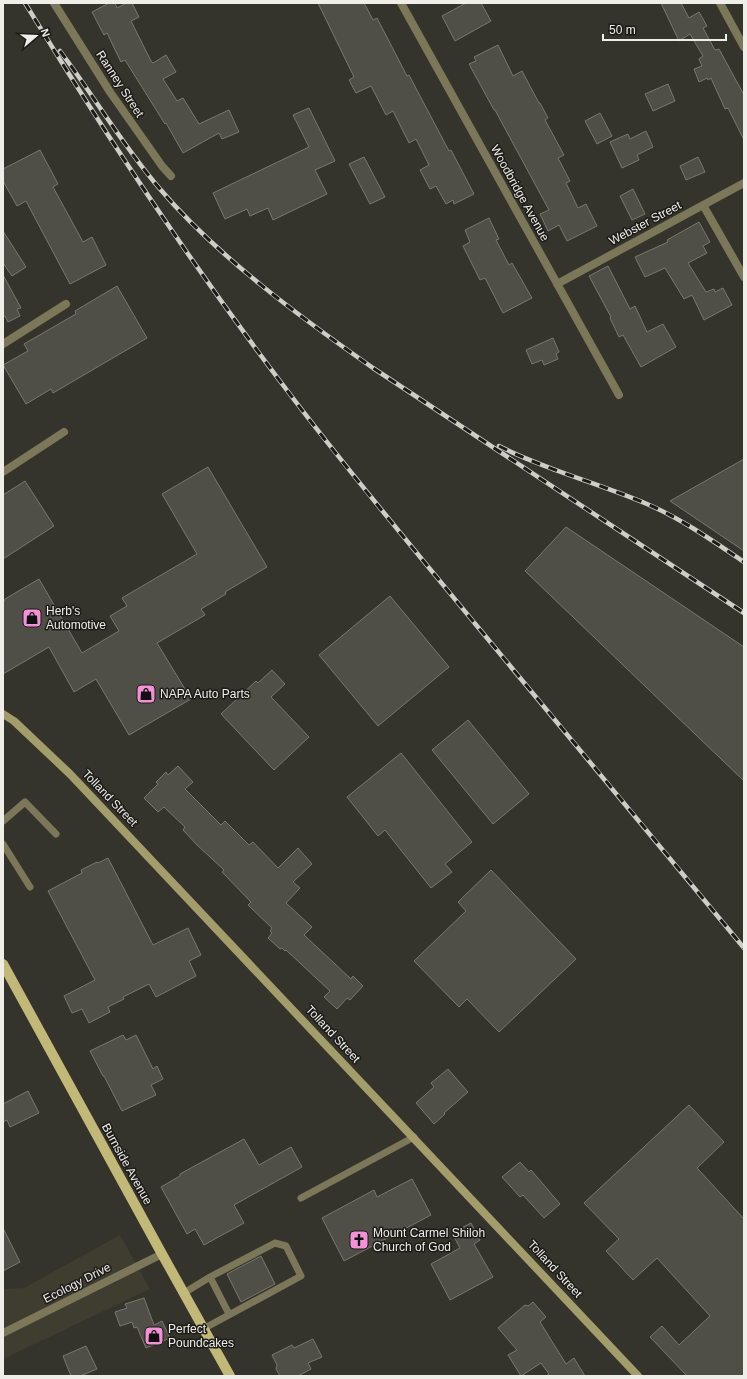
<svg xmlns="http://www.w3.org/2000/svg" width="747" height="1379" font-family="Arial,sans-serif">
	<rect width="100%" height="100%" fill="#35342c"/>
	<!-- built -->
	<path fill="#3e3d2f" d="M 120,1235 L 150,1289 L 3,1359 L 3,1289 L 24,1288 Z"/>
	<!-- building -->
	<path fill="#504f47" stroke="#79786f" d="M 109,3 L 115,3 L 117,8 L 127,3 L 132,3 L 139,17 L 131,21 L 151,61 L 153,63 L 166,55 L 176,72 L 163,79 L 177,101 L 183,98 L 199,124 L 229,110 L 239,132 L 222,139 L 219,133 L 183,153 L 166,123 L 165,124 L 125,60 L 121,62 L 107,33 L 104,35 L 92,12 Z
		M 318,3 L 364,3 L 373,20 L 377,18 L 407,76 L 409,75 L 449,151 L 451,150 L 474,194 L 454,204 L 453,200 L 446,204 L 436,186 L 430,189 L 420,170 L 429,165 L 416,139 L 409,143 L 393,111 L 386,115 L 371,86 L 356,93 L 349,80 L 354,77 Z
		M 466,3 L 481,3 L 491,21 L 455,41 L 442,16 Z
		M 661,3 L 681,3 L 689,18 L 699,12 L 707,26 L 703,28 L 715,50 L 719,49 L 744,95 L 744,140 L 728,108 L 725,109 L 711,78 L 708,80 L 707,78 L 699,82 L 694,69 L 702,66 L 699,59 L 703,56 L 690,34 L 679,41 Z
		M 498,45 L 513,76 L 522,71 L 539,103 L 540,103 L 548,118 L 545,120 L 564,155 L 558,158 L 570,181 L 566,183 L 578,208 L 586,204 L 597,226 L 567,241 L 559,225 L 548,231 L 540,214 L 549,210 L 495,110 L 494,110 L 469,64 L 476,61 L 474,57 Z
		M 668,84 L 675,101 L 653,111 L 645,94 Z
		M 309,108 L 335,161 L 315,170 L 327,194 L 273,220 L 268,208 L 250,216 L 247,209 L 225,219 L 213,193 L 309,147 L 293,115 Z
		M 600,113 L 612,136 L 597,144 L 585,121 Z
		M 646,131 L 653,147 L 637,155 L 639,160 L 622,168 L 610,142 L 628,134 L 630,139 Z
		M 40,150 L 58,184 L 53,187 L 83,242 L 92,237 L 106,265 L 70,284 L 26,201 L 17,206 L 3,181 L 3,169 Z
		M 364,157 L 385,197 L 370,204 L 349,164 Z
		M 698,157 L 705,172 L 686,180 L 680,166 Z
		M 633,189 L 645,214 L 632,220 L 620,196 Z
		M 489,218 L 499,239 L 496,240 L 509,265 L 512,263 L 532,298 L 503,313 L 485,278 L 480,280 L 463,246 L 470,242 L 465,230 Z
		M 699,222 L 710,242 L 703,246 L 707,253 L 688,263 L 706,292 L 714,289 L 715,292 L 723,288 L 732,305 L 704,320 L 692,295 L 684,299 L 665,268 L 645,277 L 635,257 L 668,242 L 667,240 Z
		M 3,231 L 26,267 L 12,276 L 3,263 Z
		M 608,266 L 630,309 L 635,306 L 647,332 L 663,324 L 676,347 L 641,367 L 623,335 L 619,337 L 610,318 L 611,317 L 589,276 Z
		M 3,275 L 21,308 L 17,309 L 20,316 L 8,322 L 5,316 L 3,317 Z
		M 117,286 L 147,338 L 53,393 L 51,389 L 26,404 L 3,365 L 28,351 L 24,344 L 76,314 L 75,311 Z
		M 553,338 L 559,352 L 556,354 L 558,359 L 544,365 L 542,360 L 532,364 L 526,350 Z
		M 744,459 L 744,551 L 670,501 Z
		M 208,467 L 267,567 L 225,592 L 226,594 L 201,609 L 205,615 L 157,643 L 191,699 L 129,735 L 96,679 L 74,692 L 49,647 L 3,674 L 3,603 L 5,599 L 39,579 L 82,653 L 119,631 L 110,616 L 127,606 L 122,598 L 197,554 L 162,494 Z
		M 25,481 L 54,526 L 3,559 L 3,495 Z
		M 566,527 L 744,647 L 744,781 L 525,571 Z
		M 390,596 L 449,667 L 378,726 L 319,655 Z
		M 272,670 L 285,684 L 271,697 L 309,737 L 274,770 L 221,714 L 256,681 L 258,683 Z
		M 468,720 L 529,794 L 493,824 L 432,750 Z
		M 401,753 L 472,842 L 445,864 L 452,872 L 431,888 L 385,830 L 378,836 L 347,797 Z
		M 178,766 L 193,782 L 185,789 L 221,825 L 225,821 L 249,845 L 253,842 L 278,868 L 298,848 L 312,864 L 293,882 L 300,888 L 286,903 L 312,927 L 304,935 L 351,979 L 353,976 L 363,986 L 350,1000 L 347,998 L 337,1009 L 324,997 L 330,991 L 286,950 L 285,951 L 282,948 L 280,949 L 268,938 L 272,933 L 270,931 L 272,928 L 248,905 L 251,902 L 222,872 L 224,870 L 197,845 L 183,830 L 185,827 L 164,807 L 158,812 L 144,798 L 158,784 L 156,782 L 166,772 L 168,775 Z
		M 108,858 L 153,945 L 188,928 L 201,955 L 189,961 L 196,976 L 156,997 L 149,984 L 123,997 L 124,999 L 108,1007 L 110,1012 L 89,1023 L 82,1009 L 72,1013 L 64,996 L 95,980 L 48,891 L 82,873 L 81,870 L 97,862 L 98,863 Z
		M 491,870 L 576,959 L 499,1032 L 467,999 L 459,1007 L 414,961 L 466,911 L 458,902 Z
		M 123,1035 L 126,1040 L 136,1035 L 153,1069 L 157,1066 L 163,1079 L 151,1085 L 156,1095 L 122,1111 L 104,1076 L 103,1076 L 90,1051 Z
		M 448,1069 L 468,1092 L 444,1113 L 445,1114 L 434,1124 L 416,1103 L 434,1087 L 431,1083 Z
		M 28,1091 L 39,1113 L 10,1127 L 7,1120 L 3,1122 L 3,1104 Z
		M 689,1105 L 724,1142 L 697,1168 L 744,1219 L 744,1376 L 687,1376 L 650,1337 L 662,1326 L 679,1345 L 710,1316 L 657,1258 L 633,1280 L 606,1251 L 619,1239 L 584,1203 Z
		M 244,1139 L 259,1165 L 291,1147 L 302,1167 L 234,1205 L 244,1223 L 204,1245 L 195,1229 L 187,1234 L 161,1187 L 180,1176 L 180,1174 Z
		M 520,1162 L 529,1172 L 531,1170 L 560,1204 L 544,1218 L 523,1195 L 520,1197 L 502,1177 Z
		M 412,1179 L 431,1215 L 344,1261 L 322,1218 L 374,1190 L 377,1197 Z
		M 471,1223 L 480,1240 L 474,1244 L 493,1277 L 450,1300 L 431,1264 L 460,1248 L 452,1233 Z
		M 3,1228 L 20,1262 L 3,1271 Z
		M 261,1256 L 275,1284 L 241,1302 L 227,1274 Z
		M 144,1298 L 154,1325 L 162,1321 L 170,1338 L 146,1348 L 137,1327 L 134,1328 L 132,1322 L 120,1326 L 115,1312 L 127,1308 L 125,1304 Z
		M 533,1302 L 546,1317 L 540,1322 L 566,1364 L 574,1358 L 585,1376 L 546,1376 L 549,1374 L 541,1363 L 521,1376 L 508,1355 L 517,1350 L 498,1328 L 525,1305 L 528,1306 Z
		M 313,1339 L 322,1357 L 308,1363 L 311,1369 L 298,1376 L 280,1376 L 276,1369 L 277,1365 L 272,1355 L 292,1345 L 294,1348 Z
		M 86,1346 L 97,1369 L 80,1376 L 71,1376 L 63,1356 Z"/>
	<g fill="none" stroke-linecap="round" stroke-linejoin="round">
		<!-- service -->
		<path stroke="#7b7758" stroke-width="7" d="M 3,821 L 25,802 L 56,834
			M 3,844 L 30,887
			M 301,1198 L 414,1137
			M 184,1293 L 210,1277 L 229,1314
			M 203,1329 L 301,1276 L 286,1246 L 275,1243 L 210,1277"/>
		<!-- minor -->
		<path stroke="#7b7758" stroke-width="8" d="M 54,3 L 110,92 L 162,166 L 171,176
			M 401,3 L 619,395
			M 720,3 L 744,47
			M 703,205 L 744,277
			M 557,284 L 744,183
			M 3,344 L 66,304
			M 3,472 L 64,432
			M 3,1333 L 162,1254"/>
		<!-- secondary -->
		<path stroke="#a39c6b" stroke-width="8" d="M 3,714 L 14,721 L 70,774 L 638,1376"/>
		<!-- primary -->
		<path stroke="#c2b978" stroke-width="10" d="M 3,964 L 162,1254 L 230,1376"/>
		<!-- rail casing -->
		<g stroke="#cecdc7" stroke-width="4.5">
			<path id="rail" d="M 25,3 C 106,136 192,265 286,389 C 347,470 413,548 477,626 C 566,733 655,840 744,948
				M 60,51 C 94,96 123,146 160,189 C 218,257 300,317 373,368 L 744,613
				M 499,446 C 546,470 598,483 647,504 C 682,519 713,541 744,562"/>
		</g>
		<!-- rail -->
		<use href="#rail" stroke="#1c1b18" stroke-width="3" stroke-dasharray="9" stroke-linecap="butt"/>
	</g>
	<!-- icons -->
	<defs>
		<g id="shop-square" transform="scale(1)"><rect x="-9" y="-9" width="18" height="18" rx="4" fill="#f391d6" stroke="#1c1b18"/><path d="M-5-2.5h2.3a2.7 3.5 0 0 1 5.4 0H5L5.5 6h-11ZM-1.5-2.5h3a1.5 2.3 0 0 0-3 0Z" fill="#111"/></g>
		<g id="church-square" transform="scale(1)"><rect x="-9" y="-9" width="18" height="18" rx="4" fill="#f391d6" stroke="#1c1b18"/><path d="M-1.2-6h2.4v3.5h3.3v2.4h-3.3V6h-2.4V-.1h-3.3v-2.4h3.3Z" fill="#111"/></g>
	</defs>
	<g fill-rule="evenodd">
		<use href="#shop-square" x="32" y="618"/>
		<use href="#shop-square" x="146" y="694"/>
		<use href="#church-square" x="359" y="1240"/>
		<use href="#shop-square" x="154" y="1336"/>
	</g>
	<g text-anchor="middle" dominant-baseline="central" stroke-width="3" stroke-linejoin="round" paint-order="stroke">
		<!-- street labels -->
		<g font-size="12" fill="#efeee9" stroke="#1c1b18">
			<text transform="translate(120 84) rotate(57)">Ranney Street</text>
			<text transform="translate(520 193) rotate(61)">Woodbridge Avenue</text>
			<text transform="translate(645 223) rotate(-28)">Webster Street</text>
			<text transform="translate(110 798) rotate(46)">Tolland Street</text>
			<text transform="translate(333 1034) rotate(47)">Tolland Street</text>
			<text transform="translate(127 1164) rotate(61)">Burnside Avenue</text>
			<text transform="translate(555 1269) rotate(47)">Tolland Street</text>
			<text transform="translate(77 1283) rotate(-27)">Ecology Drive</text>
		</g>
		<!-- poi labels -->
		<g font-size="12" fill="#efeee9" stroke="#1c1b18" text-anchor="start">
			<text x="46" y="611">Herb's<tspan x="46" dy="14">Automotive</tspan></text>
			<text x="160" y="694">NAPA Auto Parts</text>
			<text x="373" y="1233">Mount Carmel Shiloh<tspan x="373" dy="14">Church of God</tspan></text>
			<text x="168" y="1329">Perfect<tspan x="168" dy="14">Poundcakes</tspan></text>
		</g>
	</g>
	<!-- border -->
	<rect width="747" height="1379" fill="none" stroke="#efeee9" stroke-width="8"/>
	<!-- north arrow -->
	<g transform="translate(36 36) rotate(71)" stroke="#1c1b18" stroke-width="3" paint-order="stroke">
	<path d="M0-3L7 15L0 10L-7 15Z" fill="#efeee9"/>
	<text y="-6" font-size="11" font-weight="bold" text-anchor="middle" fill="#efeee9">N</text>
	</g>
	<!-- scale -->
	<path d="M603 34v6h123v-6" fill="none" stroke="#efeee9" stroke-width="2"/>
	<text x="609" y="34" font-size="12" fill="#efeee9" stroke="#1c1b18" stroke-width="3" paint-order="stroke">50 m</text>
</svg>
